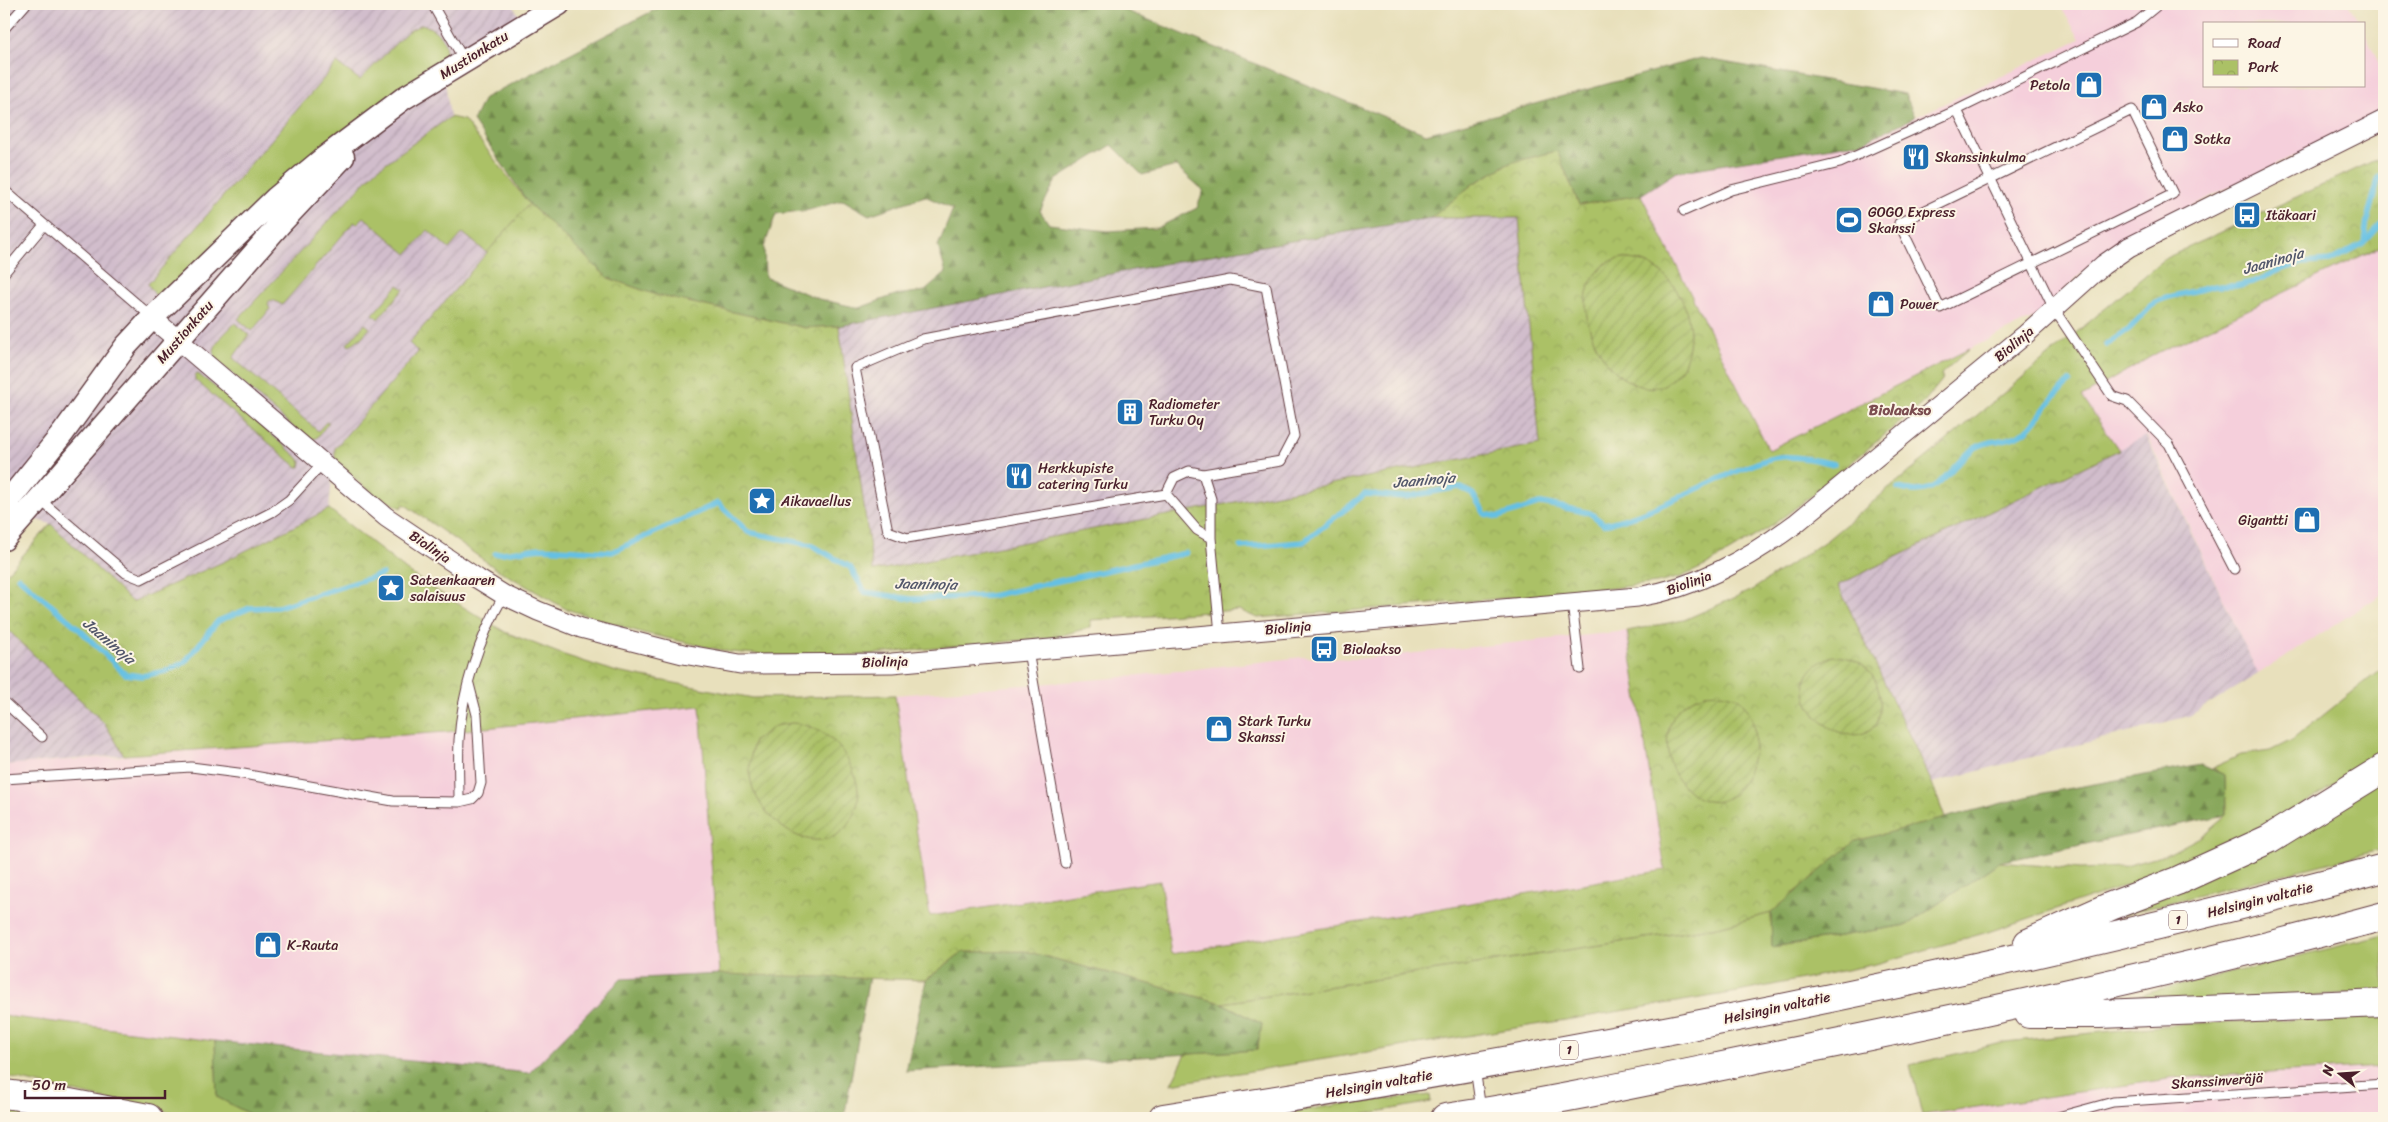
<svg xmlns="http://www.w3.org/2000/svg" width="2388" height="1122" font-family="Sriracha,sans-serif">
	<defs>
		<pattern id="industrial-furrows" width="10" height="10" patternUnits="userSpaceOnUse" patternTransform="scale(1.25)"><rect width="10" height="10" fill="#d1bdcc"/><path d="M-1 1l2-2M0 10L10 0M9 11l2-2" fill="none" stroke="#b5a2af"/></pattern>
		<pattern id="forest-firs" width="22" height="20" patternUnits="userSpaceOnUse" patternTransform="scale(1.25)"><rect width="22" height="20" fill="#88a75b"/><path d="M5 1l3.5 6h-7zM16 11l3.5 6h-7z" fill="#71874b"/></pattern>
		<pattern id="park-crowns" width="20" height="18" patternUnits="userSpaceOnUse" patternTransform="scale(1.25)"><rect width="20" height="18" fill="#abc166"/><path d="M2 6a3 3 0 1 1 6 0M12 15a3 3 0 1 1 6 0" fill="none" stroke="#95a559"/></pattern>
		<pattern id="garden-furrows" width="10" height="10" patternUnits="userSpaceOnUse" patternTransform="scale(1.25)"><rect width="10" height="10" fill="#abc166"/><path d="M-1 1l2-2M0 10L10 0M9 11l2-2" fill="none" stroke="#95a559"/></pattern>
	</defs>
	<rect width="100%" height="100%" fill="#fcf5e5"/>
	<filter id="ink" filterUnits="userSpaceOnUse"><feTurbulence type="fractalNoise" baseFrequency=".02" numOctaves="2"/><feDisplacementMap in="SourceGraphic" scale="10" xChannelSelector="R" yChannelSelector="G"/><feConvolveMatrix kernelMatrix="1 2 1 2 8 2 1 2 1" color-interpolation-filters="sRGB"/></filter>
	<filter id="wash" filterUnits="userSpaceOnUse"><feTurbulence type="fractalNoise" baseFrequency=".0096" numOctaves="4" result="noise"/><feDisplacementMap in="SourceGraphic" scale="20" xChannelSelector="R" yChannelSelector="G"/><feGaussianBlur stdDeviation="1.12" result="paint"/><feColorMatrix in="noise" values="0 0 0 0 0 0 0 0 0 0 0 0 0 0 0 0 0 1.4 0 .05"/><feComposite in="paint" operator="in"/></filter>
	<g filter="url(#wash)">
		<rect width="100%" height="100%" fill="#e8e0bc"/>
		<!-- built -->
		<path fill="#f5cfdb" d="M 2059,4 L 2348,4 L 2361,24 L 2204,24 L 2204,86 L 2364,86 L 2364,31 L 2384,74 L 2384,106 L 2375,116 L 2112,245 L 2034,318 L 1938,364 L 1769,450 L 1641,195 L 1676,172 L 1863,142 L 2080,39 Z
			M 2384,245 L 2384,593 L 2258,674 L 2147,436 L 2119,450 L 2082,397 L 2157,353 Z
			M 1627,631 L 1666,869 L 1171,954 L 1160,881 L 929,916 L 895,695 L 1113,678 L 1303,657 L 1358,659 Z
			M 700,706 L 719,974 L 621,979 L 530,1073 L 215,1041 L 4,1016 L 4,765 L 446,732 Z
			M 2384,1067 L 2384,1118 L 1920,1118 L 1922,1115 L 2175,1078 Z"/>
		<!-- industrial -->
		<path fill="url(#industrial-furrows)" d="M 4,4 L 513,4 L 522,24 L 444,73 L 450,117 L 529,204 L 409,343 L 419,352 L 335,448 L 329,509 L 223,562 L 132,602 L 51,524 L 4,511 Z
			M 1431,218 L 1519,218 L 1540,444 L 872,571 L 839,326 L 1232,251 Z
			M 2146,436 L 2258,674 L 2189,716 L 1932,783 L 1838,585 Z
			M 4,626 L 105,724 L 124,755 L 4,765 Z"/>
		<!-- grass -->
		<path fill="#abc166" stroke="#7a7048" d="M 422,24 C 439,30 453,45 441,62 L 377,106 L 162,294 L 155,295 L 148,284 L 337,63 L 360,80 L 407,32 Z
			M 450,117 L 464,120 L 529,204 L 487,253 L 463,233 L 449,249 L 428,230 L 407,254 L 364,217 L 357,224 L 354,222 L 282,305 L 273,300 L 269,301 L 268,305 L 270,309 L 252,331 L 238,319 L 376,170 Z
			M 398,285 L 404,289 L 378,319 L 373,314 Z
			M 235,323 L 249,335 L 233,358 L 318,431 L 326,422 L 329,422 L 317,438 L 308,440 L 216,360 C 208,346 226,333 235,323 Z
			M 365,324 L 370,328 L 361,338 L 349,346 L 347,344 Z
			M 198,374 L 232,400 L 297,457 L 301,462 L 300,467 L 297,467 L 195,380 L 195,375 Z
			M 2384,667 L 2384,751 L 2310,801 L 2187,865 L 1988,932 L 1876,964 L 1738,992 L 1171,1084 L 1186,1054 L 1257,1050 L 1262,1024 L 1222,1003 L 1718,927 L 1771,913 L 1772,947 L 1907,925 L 1999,862 L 2081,869 L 2122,867 L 2166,855 L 2200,837 L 2226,815 L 2225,776 L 2212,768 L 2241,755 L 2270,751 L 2292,740 Z
			M 2384,777 L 2384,849 L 2112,917 Z
			M 2384,935 L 2384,993 L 2099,1005 Z
			M 2384,1015 L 2384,1067 L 2175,1078 L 1922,1115 L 1910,1065 L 2005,1042 L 2180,1024 Z
			M 4,1016 L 215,1041 L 217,1097 L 257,1118 L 204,1118 L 131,1105 L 4,1076 Z
			M 1430,1095 L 1431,1102 L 1344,1118 L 1252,1118 L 1357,1102 Z
			M 4,1104 L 97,1118 L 4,1118 Z"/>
		<!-- forest -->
		<path fill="url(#forest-firs)" stroke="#696343" fill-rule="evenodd" d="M 666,4 L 1110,4 L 1426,134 L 1701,58 L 1905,94 L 1915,117 L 1863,142 L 1676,172 L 1641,195 L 1579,205 L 1557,151 L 1510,163 L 1473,184 L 1431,218 L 1232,251 L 839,326 L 805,328 L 656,295 L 608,278 L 529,204 L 473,121 L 484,98 ZM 1112,145 L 1142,175 L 1176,166 L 1203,190 L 1197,208 L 1157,228 L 1108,231 L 1049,224 L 1040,211 L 1056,180 ZM 925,196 L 953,209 L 938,246 L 946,273 L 925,291 L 895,295 L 859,308 L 819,299 L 765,277 L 764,247 L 776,214 L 809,210 L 843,200 L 869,215 Z
			M 2201,765 L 2225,775 L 2226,815 L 1999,862 L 1907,925 L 1772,947 L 1771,913 L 1854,841 L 2038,794 Z
			M 1025,951 L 1222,1003 L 1262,1024 L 1257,1050 L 906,1071 L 926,980 L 962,952 Z
			M 719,974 L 869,977 L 844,1118 L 257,1118 L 217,1097 L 215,1041 L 529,1073 L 621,979 Z"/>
		<!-- park -->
		<path fill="url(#park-crowns)" stroke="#7a7048" d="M 1557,151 L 1579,205 L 1641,195 L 1769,450 L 1969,349 L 1941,374 L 1943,379 L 1924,402 L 1810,497 L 1767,529 L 1707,565 L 1681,577 L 1657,583 L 1569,593 L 1257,618 L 1239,610 L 1091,620 L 1091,627 L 1056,637 L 852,656 L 784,656 L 730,652 L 643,633 L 566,609 L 495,568 L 404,504 L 401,508 L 373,494 L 335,462 L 335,448 L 418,352 L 409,343 L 529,204 L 608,278 L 656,295 L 805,328 L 839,326 L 873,571 L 1540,444 L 1519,218 L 1431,218 L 1473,184 L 1510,163 Z
			M 2384,156 L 2384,245 L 2157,353 L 2082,397 L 2119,450 L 1838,585 L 1932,783 L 1945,818 L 1855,841 L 1771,913 L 1718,927 L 1222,1003 L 1025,951 L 962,952 L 926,980 L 719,974 L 700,706 L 446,732 L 124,755 L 105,724 L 4,626 L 4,576 L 51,524 L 132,602 L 223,562 L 329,509 L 410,573 L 445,596 L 505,632 L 561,654 L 617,672 L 753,698 L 895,695 L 930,916 L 1160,881 L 1171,954 L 1665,870 L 1627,631 L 1684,620 L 1752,590 L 1827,540 L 2166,258 Z"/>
		<!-- garden -->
		<path fill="url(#garden-furrows)" stroke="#7a7048" d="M 1623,258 C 1635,260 1645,261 1655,268 C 1682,286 1695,321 1688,352 C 1686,359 1684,367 1679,372 C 1674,377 1668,384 1661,386 C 1611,400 1564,309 1597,273 C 1601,269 1604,264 1608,262 C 1613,260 1618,259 1623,258 Z
			M 1834,656 C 1872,657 1888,691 1877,725 C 1873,727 1868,731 1864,733 C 1825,747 1770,677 1834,656 Z
			M 1705,694 C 1716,693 1730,692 1739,699 C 1775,728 1745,828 1694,795 C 1683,788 1671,772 1669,758 C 1663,727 1674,703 1705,694 Z
			M 792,723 C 817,725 837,739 849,762 C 858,780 863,800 852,819 C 822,867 761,824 751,782 C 748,769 751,754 754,741 L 775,726 Z"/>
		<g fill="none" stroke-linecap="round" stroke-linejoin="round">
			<!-- stream -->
			<path stroke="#65c0e3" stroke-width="5.5" d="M 2364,243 L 2384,221
				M 2106,345 L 2129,329 L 2155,302 L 2169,297 L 2215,286 L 2235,286 L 2253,282 L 2282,269 L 2302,263 L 2330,261 L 2364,243 L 2367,220 L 2379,177
				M 1898,488 C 1942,501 1945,468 1975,448 C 1991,438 2010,443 2026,431 C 2035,424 2040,414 2048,404 C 2054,396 2062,389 2070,382
				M 1241,547 L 1303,542 L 1365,494 L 1405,497 L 1459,487 L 1472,493 L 1485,514 L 1498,517 L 1542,503 L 1590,513 L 1604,524 C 1652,514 1694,488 1740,470 C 1753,465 1766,458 1780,457 C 1798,456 1816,460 1834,464
				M 495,554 L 540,548 L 612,552 L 718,503 L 748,532 L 811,545 L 850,567 L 865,592 L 911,599 L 990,596 L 1186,553
				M 18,577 L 78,628 L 125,674 L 142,676 L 166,671 L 185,662 L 218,621 L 250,608 L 278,607 L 382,574"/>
		</g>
	</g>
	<g filter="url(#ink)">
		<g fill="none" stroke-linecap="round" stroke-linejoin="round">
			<!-- service casing -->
			<g stroke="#623c41" stroke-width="11">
				<path id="service" d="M 432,4 L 464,60
					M 4,29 L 26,4
					M 1957,110 L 2054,309 L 2112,396 L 2127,401 L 2169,444 L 2234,569
					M 2132,110 L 2173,194 L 1940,308 L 1899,223 Z
					M 4,190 L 152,317
					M 1684,211 L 1731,190 L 1840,163 L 1957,110 L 2137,22 L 2159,4
					M 4,273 L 44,225
					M 1230,280 L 1266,287 L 1294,436 L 1281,461 L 1203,474 L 1189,471 L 1174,478 L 1166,494 L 907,538 L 888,531 L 855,368 L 923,339 Z
					M 1203,474 L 1211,499 L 1211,538 L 1220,634
					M 1166,494 L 1197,530 L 1211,538
					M 39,499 L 126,573 L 141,579 L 272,512 L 289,500 L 322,464
					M 1572,603 L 1580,669
					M 1028,651 L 1065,863
					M 4,702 L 42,737
					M 4,779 L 191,767 L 238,773 L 393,801 L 459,802 L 472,799 L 478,793 L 481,783 L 477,715 L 469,684
					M 459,802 C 459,781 458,760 459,740 C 462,690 479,638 504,595
					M 1475,1068 L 1481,1110
					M 2054,1118 L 2113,1102 L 2384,1084"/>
			</g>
			<!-- minor casing -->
			<g stroke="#623c41" stroke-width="21">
				<path id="minor" d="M 152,318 L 386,517 L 478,579 L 504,595 L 538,611 L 581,628 L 683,654 L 740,664 L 892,663 L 1638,597 C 1698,587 1746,560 1795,524 L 2026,334 L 2103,265 L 2129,247 L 2384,120"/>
			</g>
			<!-- tertiary casing -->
			<g stroke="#623c41" stroke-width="25">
				<path id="tertiary" d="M 4,506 L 63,433 L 126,346 L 152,318 L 276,198 L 324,158 L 404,98 L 559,4
					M 4,539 L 280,224 L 343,157"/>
			</g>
			<!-- motorway casing -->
			<g stroke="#623c41" stroke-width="30">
				<path id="motorway" d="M 2028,943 L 2111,906 L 2177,881 L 2269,839 L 2384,768
					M 2029,1014 L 2100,1014 L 2384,1003
					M 4,1094 L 59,1101 L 148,1118
					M 1163,1118 C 1574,1054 1983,975 2384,868
					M 1445,1118 C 1561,1101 1676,1075 1791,1052 C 1990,1012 2188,969 2384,916"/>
			</g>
			<!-- service -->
			<use href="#service" stroke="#fff" stroke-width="9"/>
			<!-- minor -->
			<use href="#minor" stroke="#fff" stroke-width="19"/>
			<!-- tertiary -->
			<use href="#tertiary" stroke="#fff" stroke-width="22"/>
			<!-- motorway -->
			<use href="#motorway" stroke="#fff" stroke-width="28"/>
		</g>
	</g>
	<!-- icons -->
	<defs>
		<g id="shop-square" transform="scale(1.4375)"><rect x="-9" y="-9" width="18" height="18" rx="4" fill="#1f6fb2" stroke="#fcf5e5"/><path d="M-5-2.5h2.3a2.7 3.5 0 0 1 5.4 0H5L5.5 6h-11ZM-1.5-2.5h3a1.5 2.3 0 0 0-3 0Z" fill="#fff"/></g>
		<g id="restaurant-square" transform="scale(1.4375)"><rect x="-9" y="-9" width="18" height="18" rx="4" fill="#1f6fb2" stroke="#fcf5e5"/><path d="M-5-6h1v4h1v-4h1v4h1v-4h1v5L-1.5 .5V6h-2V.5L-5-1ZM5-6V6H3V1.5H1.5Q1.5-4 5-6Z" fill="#fff"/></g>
		<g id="bus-square" transform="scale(1.4375)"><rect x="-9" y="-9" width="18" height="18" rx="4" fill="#1f6fb2" stroke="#fcf5e5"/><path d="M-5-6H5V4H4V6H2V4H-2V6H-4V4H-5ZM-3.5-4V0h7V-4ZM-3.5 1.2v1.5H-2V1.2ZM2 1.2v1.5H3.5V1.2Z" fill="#fff"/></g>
		<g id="stadium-square" transform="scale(1.4375)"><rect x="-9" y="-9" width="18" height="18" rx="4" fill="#1f6fb2" stroke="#fcf5e5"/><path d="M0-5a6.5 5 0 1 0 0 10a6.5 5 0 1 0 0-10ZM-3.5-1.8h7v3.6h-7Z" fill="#fff"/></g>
		<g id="building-square" transform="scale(1.4375)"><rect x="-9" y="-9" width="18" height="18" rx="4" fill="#1f6fb2" stroke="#fcf5e5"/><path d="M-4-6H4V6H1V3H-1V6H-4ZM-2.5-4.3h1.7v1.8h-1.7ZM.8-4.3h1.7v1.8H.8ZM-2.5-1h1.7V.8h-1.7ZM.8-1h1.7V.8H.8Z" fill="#fff"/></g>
		<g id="sight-square" transform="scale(1.4375)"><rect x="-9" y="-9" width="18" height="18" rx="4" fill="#1f6fb2" stroke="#fcf5e5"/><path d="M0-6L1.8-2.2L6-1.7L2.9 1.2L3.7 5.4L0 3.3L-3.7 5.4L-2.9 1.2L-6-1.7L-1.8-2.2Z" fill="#fff"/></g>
	</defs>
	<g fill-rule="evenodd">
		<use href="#shop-square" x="2089" y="85"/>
		<use href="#shop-square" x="2154" y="107"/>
		<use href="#shop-square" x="2175" y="139"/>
		<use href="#restaurant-square" x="1916" y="157"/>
		<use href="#bus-square" x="2247" y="215"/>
		<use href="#stadium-square" x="1849" y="220"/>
		<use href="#shop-square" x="1881" y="304"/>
		<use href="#building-square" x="1130" y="412"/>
		<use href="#restaurant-square" x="1019" y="476"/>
		<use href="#sight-square" x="762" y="501"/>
		<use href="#shop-square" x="2307" y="520"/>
		<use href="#sight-square" x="391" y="588"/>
		<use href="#bus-square" x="1324" y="649"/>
		<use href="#shop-square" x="1219" y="729"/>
		<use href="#shop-square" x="268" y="945"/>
	</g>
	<g text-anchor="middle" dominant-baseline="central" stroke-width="4" stroke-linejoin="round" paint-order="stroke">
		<!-- shield labels -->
		<g fill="#fcf5e5" stroke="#7f5f63" stroke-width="1">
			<rect x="2169" y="910.5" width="18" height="19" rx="4"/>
			<rect x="1560" y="1040.5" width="18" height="19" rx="4"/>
		</g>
		<g font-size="12" font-weight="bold" fill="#4a1f2b">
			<text x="2178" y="920">1</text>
			<text x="1569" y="1050">1</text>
		</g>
		<!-- street labels -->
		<g font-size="14" fill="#4a1f2b" stroke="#fcf5e5">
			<text transform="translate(474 55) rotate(-32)">Mustionkatu</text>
			<text transform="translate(185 332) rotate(-49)">Mustionkatu</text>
			<text transform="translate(2014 344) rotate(-40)">Biolinja</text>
			<text transform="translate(430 547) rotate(34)">Biolinja</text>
			<text transform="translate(1689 583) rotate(-20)">Biolinja</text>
			<text transform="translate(1288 628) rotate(-5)">Biolinja</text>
			<text transform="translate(885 662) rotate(-2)">Biolinja</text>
			<text transform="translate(2260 900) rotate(-14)">Helsingin valtatie</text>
			<text transform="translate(1777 1008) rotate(-12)">Helsingin valtatie</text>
			<text transform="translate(2217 1081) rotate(-4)">Skanssinveräjä</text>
			<text transform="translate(1379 1084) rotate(-10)">Helsingin valtatie</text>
		</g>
		<!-- poi labels -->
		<g font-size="14" fill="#4a1f2b" stroke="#fcf5e5" text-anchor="start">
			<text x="2070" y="85" text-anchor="end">Petola</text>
			<text x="2173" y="107">Asko</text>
			<text x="2194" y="139">Sotka</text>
			<text x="1935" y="157">Skanssinkulma</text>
			<text x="1868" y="212">GOGO Express<tspan x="1868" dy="16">Skanssi</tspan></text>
			<text x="2266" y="215">Itäkaari</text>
			<text x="1900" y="304">Power</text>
			<text x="1149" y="404">Radiometer<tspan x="1149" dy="16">Turku Oy</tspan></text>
			<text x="1038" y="468">Herkkupiste<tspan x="1038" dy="16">catering Turku</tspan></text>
			<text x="781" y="501">Aikavaellus</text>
			<text x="2288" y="520" text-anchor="end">Gigantti</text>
			<text x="410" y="580">Sateenkaaren<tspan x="410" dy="16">salaisuus</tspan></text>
			<text x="1343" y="649">Biolaakso</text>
			<text x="1238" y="721">Stark Turku<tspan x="1238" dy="16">Skanssi</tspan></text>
			<text x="287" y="945">K-Rauta</text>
		</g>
		<!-- water labels -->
		<g font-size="15" font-style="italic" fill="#53576b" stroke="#fcf5e5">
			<text transform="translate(2273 261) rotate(-16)">Jaaninoja</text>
			<text transform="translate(1424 480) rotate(-5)">Jaaninoja</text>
			<text transform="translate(926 584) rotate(1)">Jaaninoja</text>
			<text transform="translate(109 641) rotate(40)">Jaaninoja</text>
		</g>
		<!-- neighbourhood labels -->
		<g font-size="15" font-weight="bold" fill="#7b4d50" stroke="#fcf5e5">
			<text x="1900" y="410">Biolaakso</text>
		</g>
	</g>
	<!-- margin -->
	<rect width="2388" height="1122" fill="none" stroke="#fcf5e5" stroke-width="20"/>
	<!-- legend -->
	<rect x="2203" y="22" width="162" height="65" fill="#fcf5e5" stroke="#b59f9b"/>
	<rect x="2213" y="39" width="25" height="8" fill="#ffffff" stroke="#b59f9b"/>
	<text x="2248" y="48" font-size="15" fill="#4a1f2b">Road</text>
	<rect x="2213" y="60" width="25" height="15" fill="url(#park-crowns)" stroke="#b59f9b"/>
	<text x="2248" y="72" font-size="15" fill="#4a1f2b">Park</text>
	<!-- north arrow -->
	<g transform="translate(2340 1074) rotate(287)" stroke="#fcf5e5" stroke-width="4" paint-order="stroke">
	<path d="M0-4L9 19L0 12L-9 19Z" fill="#4a1f2b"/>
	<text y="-8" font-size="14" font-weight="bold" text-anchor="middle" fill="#4a1f2b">N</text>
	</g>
	<!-- scale -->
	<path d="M25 1090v8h140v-8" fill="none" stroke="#4a1f2b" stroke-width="2.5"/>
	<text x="32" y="1090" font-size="15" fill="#4a1f2b" stroke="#fcf5e5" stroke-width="4" paint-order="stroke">50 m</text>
</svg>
